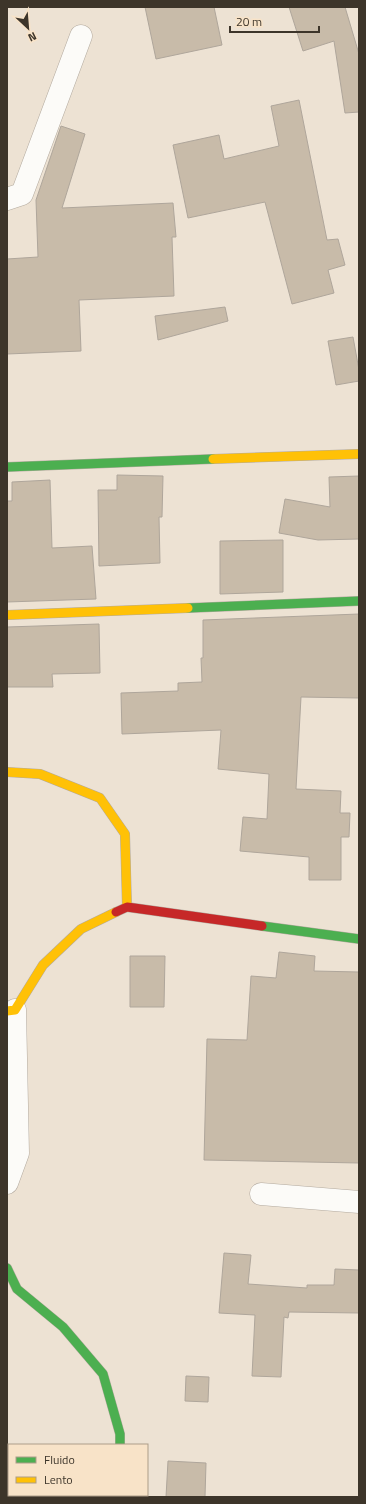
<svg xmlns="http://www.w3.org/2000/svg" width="366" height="1504" font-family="'Titillium Web',sans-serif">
	<rect width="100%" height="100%" fill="#ede2d3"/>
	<!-- building -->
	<path fill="#c8bba9" stroke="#afa69b" d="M 145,7 L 214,7 L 222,45 L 156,59 Z
		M 289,7 L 345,7 L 359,54 L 359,112 L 345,113 L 334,41 L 303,51 Z
		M 299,100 L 327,240 L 338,239 L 345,265 L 328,270 L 334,293 L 292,304 L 265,202 L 188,218 L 173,145 L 219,135 L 224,159 L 279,146 L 271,106 Z
		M 61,126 L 85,134 L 62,208 L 173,203 L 176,237 L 172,237 L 174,296 L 79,300 L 81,351 L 7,354 L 7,259 L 38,257 L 36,200 Z
		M 225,307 L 228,321 L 158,340 L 155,316 Z
		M 353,337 L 359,370 L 359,381 L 336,385 L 328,341 Z
		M 117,475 L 163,476 L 162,517 L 159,517 L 160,563 L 99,566 L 98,490 L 117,490 Z
		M 359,476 L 359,539 L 318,540 L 279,533 L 285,499 L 330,507 L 329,477 Z
		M 50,480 L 52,548 L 92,546 L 96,599 L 7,602 L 7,501 L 12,501 L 12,482 Z
		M 283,540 L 283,592 L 220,594 L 220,541 Z
		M 359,614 L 359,698 L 301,697 L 296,789 L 341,791 L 340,813 L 350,813 L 349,837 L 341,837 L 341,880 L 309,880 L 309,857 L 240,851 L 243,817 L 267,819 L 269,774 L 218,769 L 221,730 L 122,734 L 121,693 L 178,691 L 178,683 L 202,682 L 201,658 L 203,658 L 203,620 Z
		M 99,624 L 100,673 L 52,674 L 53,687 L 7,687 L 7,627 Z
		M 279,952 L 315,956 L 314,971 L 359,972 L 359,1163 L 204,1160 L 207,1039 L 247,1040 L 251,976 L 276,978 Z
		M 130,956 L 165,956 L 164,1007 L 130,1007 Z
		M 224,1253 L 251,1255 L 248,1284 L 307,1288 L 307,1285 L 334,1285 L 335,1269 L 359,1270 L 359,1313 L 289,1312 L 288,1318 L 284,1317 L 281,1377 L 252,1376 L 255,1315 L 219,1313 Z
		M 186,1376 L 209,1377 L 208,1402 L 185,1401 Z
		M 168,1461 L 206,1463 L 205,1497 L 166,1497 Z"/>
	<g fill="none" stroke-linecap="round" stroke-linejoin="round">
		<!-- street casing -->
		<g stroke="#b3aa9f" stroke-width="23">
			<path id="street" d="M 7,199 L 22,194 L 81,36
				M 7,1183 L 18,1153 L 15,1010
				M 261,1194 L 359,1202
				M 121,1495 L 121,1497"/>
		</g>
		<!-- fast casing -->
		<g stroke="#b3aa9f" stroke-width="10">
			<path id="fast" d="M 7,467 L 213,459
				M 188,608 L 359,601
				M 262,926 L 359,939
				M 7,1268 L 17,1289 L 63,1327 L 103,1374 L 120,1434 L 120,1445"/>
		</g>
		<!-- slow casing -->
		<g stroke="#b3aa9f" stroke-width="10">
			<path id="slow" d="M 213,459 L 359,454
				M 7,615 L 188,608
				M 7,772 L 40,774 L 100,798 L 125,834 L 127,907
				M 7,1011 L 15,1010 L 43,965 L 81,929 L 116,912"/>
		</g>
		<!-- jam casing -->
		<g stroke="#b3aa9f" stroke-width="10">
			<path id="jam" d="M 116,912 L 127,907 L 262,926"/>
		</g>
		<!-- street -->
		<use href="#street" stroke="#fcfbf8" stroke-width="22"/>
		<!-- fast -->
		<use href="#fast" stroke="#4caf50" stroke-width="9"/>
		<!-- slow -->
		<use href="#slow" stroke="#ffc107" stroke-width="9"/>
		<!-- jam -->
		<use href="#jam" stroke="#c62828" stroke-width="9"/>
	</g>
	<!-- border -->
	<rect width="366" height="1504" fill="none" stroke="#3d352a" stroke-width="16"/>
	<!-- legend -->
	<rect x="8" y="1444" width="140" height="52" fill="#f8e3c8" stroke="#ad9d89"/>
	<rect x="16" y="1457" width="20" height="6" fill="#4caf50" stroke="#ad9d89"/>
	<text x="44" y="1464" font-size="12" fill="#3d352a">Fluido</text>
	<rect x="16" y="1477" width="20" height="6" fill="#ffc107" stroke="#ad9d89"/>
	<text x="44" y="1484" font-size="12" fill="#3d352a">Lento</text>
	<!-- north arrow -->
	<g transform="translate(28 28) rotate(154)" stroke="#f8e3c8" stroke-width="3" paint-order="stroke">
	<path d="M0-3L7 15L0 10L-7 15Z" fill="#3d352a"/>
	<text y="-6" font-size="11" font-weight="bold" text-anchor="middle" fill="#3d352a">N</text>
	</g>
	<!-- scale -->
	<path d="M230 26v6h89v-6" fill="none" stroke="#3d352a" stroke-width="2"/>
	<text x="236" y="26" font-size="12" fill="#3d352a" stroke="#f8e3c8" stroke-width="3" paint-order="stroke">20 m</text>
</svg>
